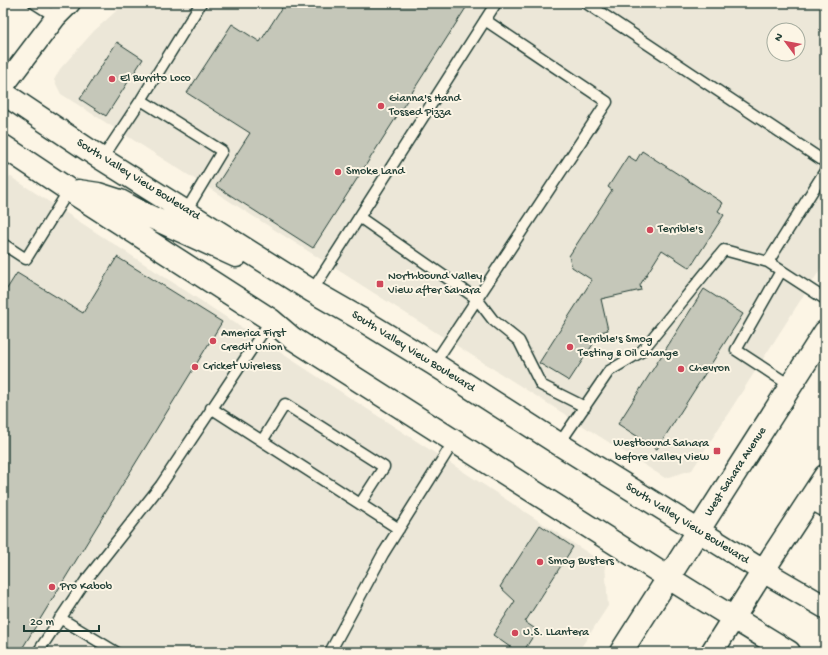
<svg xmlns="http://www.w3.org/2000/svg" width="828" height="655" font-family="'Gochi Hand',sans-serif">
	<rect width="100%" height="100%" fill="#fcf5e5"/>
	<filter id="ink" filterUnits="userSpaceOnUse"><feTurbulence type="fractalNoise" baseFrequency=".025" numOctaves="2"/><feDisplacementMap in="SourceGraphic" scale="8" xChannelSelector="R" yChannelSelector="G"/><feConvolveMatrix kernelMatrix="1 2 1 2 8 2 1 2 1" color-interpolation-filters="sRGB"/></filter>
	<g filter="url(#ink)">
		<!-- built -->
		<path fill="#ece7d8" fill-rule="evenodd" d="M 125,3 L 825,3 L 825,262 L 692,470 L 665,478 L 61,94 L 54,80 L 60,69 L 94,31 ZM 774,30 L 798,30 L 798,54 L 774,54 Z
			M 3,176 L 11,177 L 605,564 L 608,606 L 578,652 L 3,652 Z"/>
		<!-- building -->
		<path fill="#c5c7b9" stroke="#1f3d34" d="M 285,3 L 469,3 L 313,248 L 216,186 L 250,133 L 187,93 L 232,24 L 260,42 Z
			M 117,42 L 143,59 L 106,116 L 80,99 Z
			M 642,151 L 723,203 L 718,211 L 724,215 L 690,268 L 662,250 L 640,285 L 641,290 L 601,299 L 608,330 L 601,332 L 569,381 L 539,363 L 592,280 L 572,267 L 569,256 L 612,190 L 608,187 L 628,156 L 636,161 Z
			M 117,257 L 222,322 L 20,652 L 3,652 L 3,295 L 17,273 L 83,313 Z
			M 704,289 L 743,314 L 657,449 L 618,424 Z
			M 540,525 L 573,547 L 525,622 L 537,630 L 523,652 L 517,652 L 493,635 L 515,601 L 500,587 Z"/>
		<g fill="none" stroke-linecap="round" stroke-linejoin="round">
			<!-- service casing -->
			<g stroke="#1f3d34" stroke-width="13">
				<path id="service" d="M 34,3 L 56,17
					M 586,3 L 825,162
					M 141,100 L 222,151 L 186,211
					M 102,159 L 141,100 L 201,3
					M 359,217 L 477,299 L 493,320 L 519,341 L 541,385 L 585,407
					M 3,244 L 26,259 L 69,190
					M 768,262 L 825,171
					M 781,271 L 736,350 L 791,386
					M 312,291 L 496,3
					M 434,364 L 607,102 L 485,20
					M 211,408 L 399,529
					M 262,441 L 285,404 L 384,467 L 360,504
					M 559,444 L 609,371 L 641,352 L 724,250 L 768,262 L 825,299
					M 808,503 L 825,512
					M 60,618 L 116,652
					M 38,652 L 86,580 L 161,485 L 271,320
					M 330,652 L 383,554 L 454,441"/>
			</g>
			<!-- minor casing -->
			<g stroke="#1f3d34" stroke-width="23">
				<path id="minor" d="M 3,87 L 56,17 L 70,3"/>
			</g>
			<!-- primary casing -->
			<g stroke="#1f3d34" stroke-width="25">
				<path id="primary" d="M 3,93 L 102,159 L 312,291 L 359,318 L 434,364 L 559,444 L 763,571 L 825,607
					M 3,146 L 69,190 L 271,320 L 292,338 L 624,549 C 678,585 734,618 789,652
					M 78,191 L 98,194 L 120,201 L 140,212 L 236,256
					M 621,652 L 825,332
					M 712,652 L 763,571 L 825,476"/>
			</g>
			<!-- service -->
			<use href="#service" stroke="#fcf5e5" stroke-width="10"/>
			<!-- minor -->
			<use href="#minor" stroke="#fcf5e5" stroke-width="20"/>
			<!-- primary -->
			<use href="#primary" stroke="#fcf5e5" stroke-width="22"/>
		</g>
	</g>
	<!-- markers -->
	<g fill="#d1495b" stroke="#fcf5e5" stroke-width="1.5">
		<circle cx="112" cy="79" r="4"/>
		<circle cx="381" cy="106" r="4"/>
		<circle cx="338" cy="172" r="4"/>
		<circle cx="650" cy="230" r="4"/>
		<rect x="376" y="280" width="8" height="8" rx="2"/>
		<circle cx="213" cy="341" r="4"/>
		<circle cx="570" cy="347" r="4"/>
		<circle cx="195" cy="367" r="4"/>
		<circle cx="681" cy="369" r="4"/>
		<rect x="713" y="447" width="8" height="8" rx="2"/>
		<circle cx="540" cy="562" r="4"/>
		<circle cx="52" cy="587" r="4"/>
		<circle cx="515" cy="633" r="4"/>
	</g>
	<g text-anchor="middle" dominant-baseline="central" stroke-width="4" stroke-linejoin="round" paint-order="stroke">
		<!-- poi labels -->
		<g font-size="12" fill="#1f3d34" stroke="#fcf5e5" text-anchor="start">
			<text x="120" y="79">El Burrito Loco</text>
			<text x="389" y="99">Gianna's Hand<tspan x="389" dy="14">Tossed Pizza</tspan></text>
			<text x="346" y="172">Smoke Land</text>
			<text x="658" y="230">Terrible's</text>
			<text x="388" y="277">Northbound Valley<tspan x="388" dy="14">View after Sahara</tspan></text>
			<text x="221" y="334">America First<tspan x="221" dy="14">Credit Union</tspan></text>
			<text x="578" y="340">Terrible's Smog<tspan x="578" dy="14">Testing &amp; Oil Change</tspan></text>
			<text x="203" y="367">Cricket Wireless</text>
			<text x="689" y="369">Chevron</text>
			<text x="709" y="444" text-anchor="end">Westbound Sahara<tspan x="709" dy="14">before Valley View</tspan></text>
			<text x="548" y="562">Smog Busters</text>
			<text x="60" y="587">Pro Kabob</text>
			<text x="523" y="633">U.S. LLantera</text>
		</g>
		<!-- street labels -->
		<g font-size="12" fill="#1f3d34" stroke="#fcf5e5">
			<text transform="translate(138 180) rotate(32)">South Valley View Boulevard</text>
			<text transform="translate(413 352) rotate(32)">South Valley View Boulevard</text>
			<text transform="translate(736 472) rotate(-57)">West Sahara Avenue</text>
			<text transform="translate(687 524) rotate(32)">South Valley View Boulevard</text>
		</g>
	</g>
	<!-- margin -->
	<rect width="828" height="655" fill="none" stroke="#fcf5e5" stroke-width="16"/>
	<rect x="8" y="8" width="812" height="639" fill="none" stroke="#1f3d34" stroke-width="1.5" filter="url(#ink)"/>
	<!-- north arrow -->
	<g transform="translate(786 42) rotate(302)"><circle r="19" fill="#fcf5e5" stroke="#a4ab9e"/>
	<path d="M0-3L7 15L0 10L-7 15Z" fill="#d1495b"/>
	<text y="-6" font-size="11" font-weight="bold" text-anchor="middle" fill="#1f3d34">N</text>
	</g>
	<!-- scale -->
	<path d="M24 625v6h75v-6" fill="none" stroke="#1f3d34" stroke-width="2"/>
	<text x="30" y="625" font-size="12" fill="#1f3d34" stroke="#fcf5e5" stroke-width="3" paint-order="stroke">20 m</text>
</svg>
